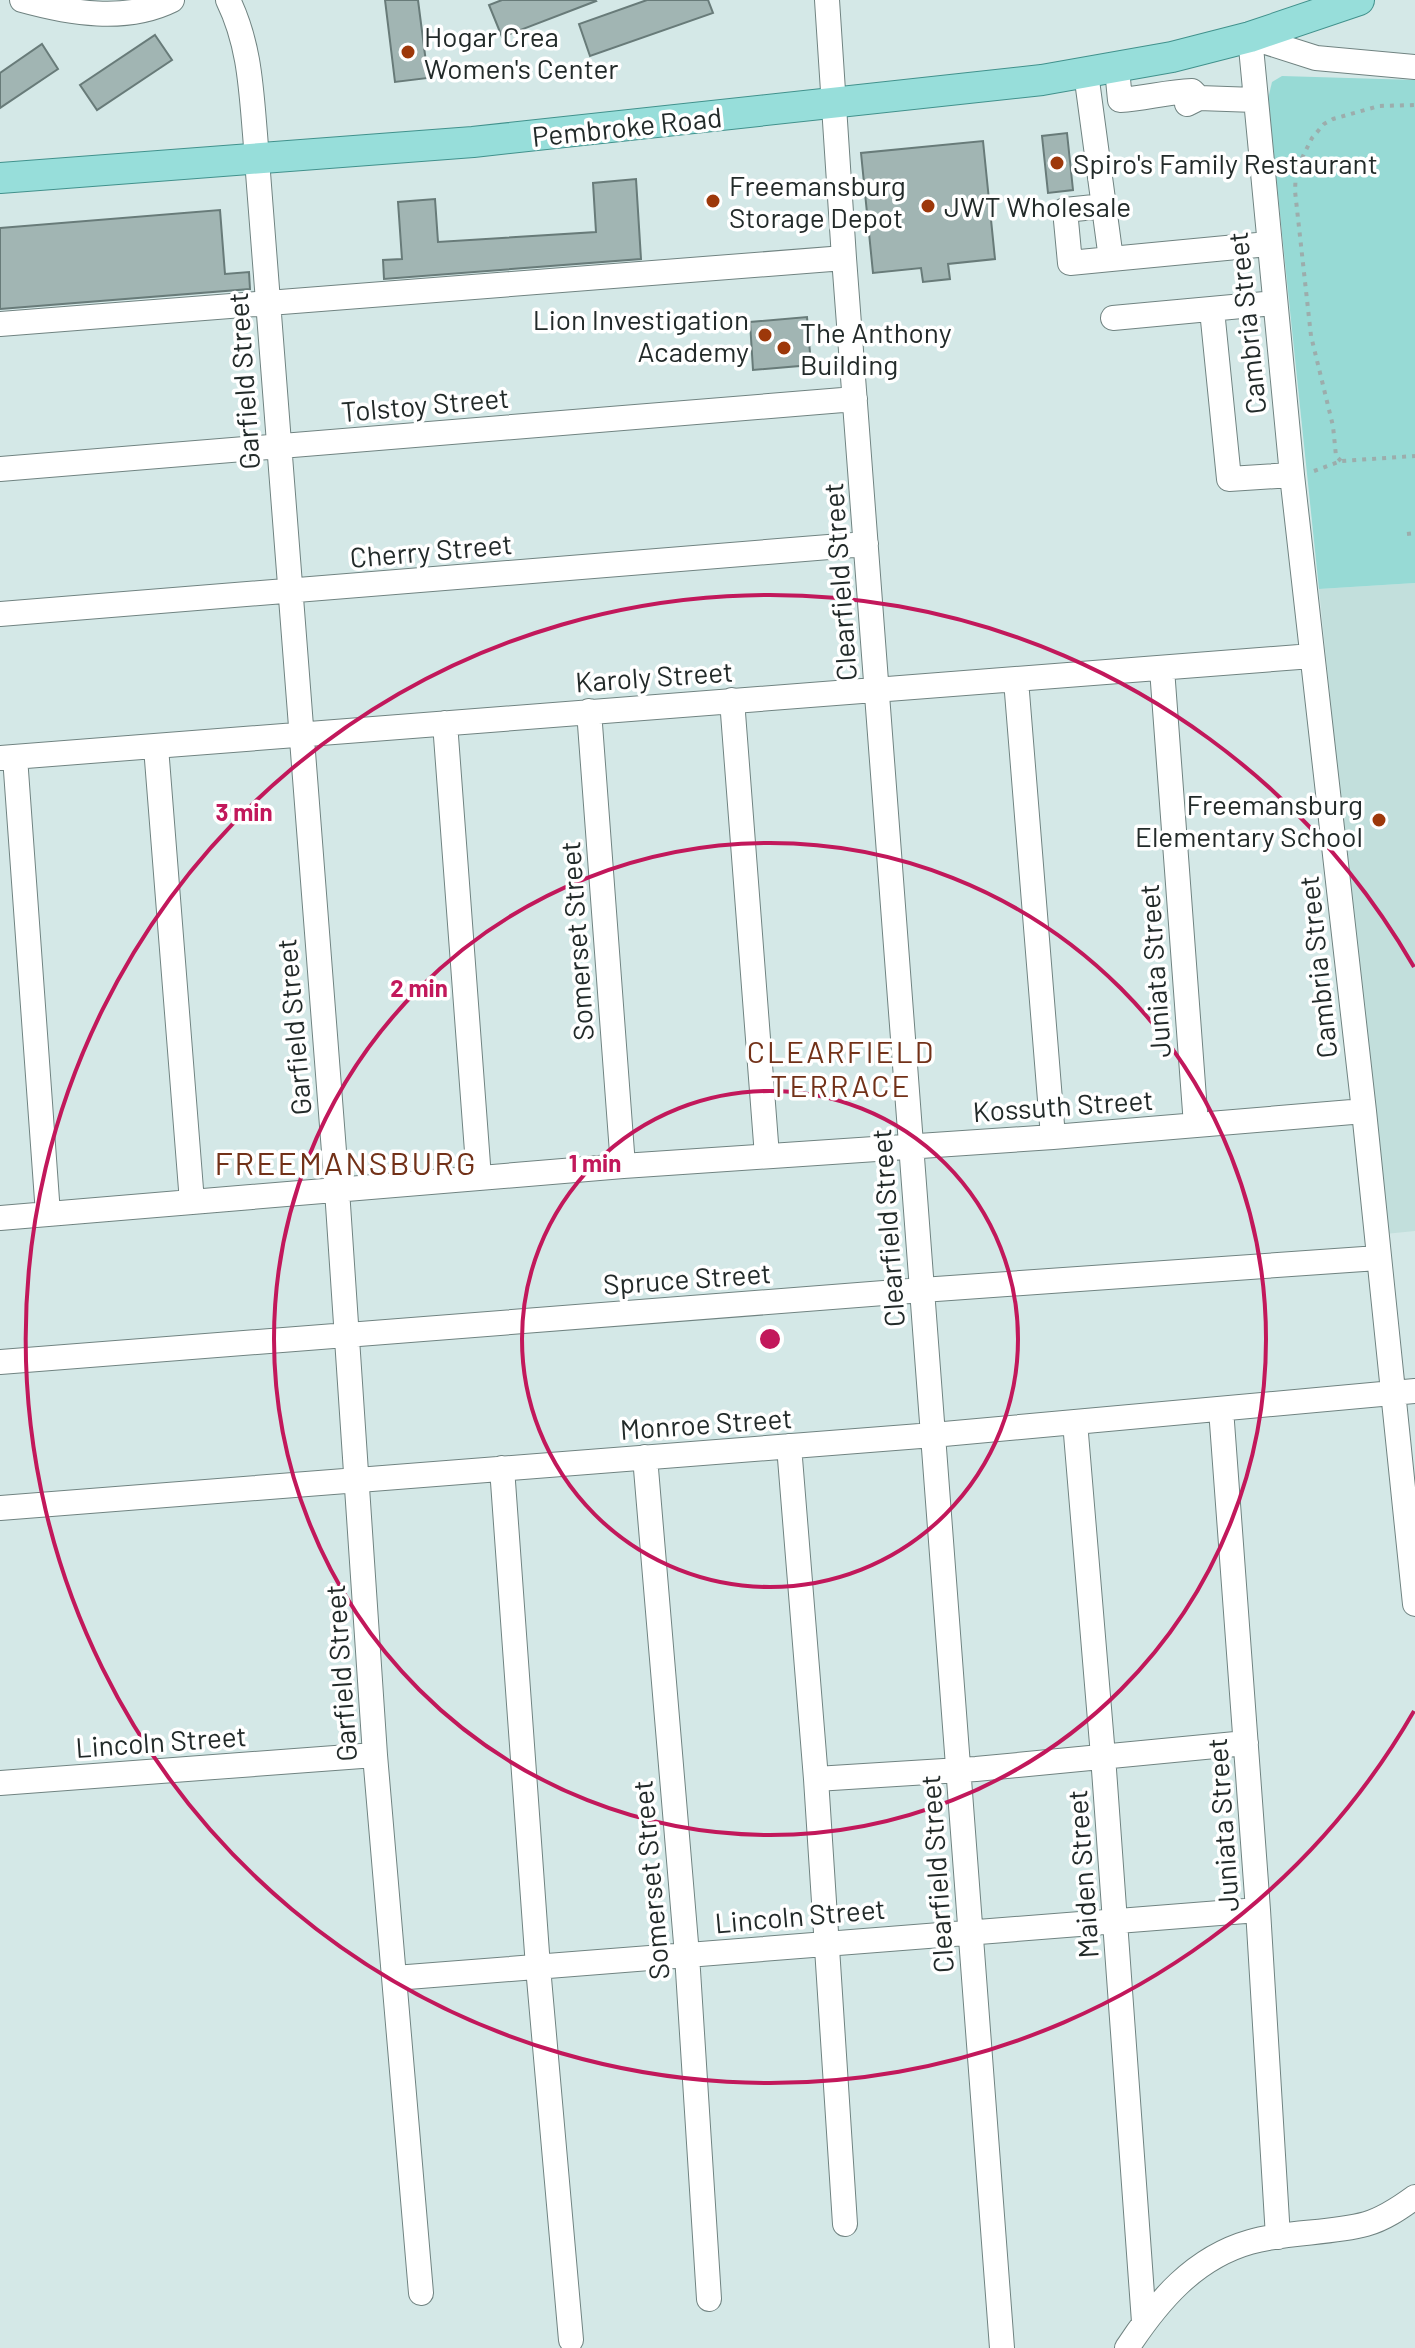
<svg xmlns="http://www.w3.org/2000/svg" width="1415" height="2348" font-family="Barlow,sans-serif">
	<rect width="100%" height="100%" fill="#d4e8e7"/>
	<!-- built -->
	<path fill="#c2dfdc" d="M 1415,583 L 1415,1231 L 1385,1234 L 1319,589 Z"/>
	<!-- green -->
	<path fill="#97dad5" d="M 1282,76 L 1415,80 L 1415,583 L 1319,589 L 1268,99 L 1272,82 Z"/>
	<!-- building -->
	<path fill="#a1b5b3" stroke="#687b79" stroke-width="2" d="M 385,0 L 418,0 L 428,78 L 395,82 Z
		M 502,0 L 595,0 L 596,1 L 502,37 L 489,5 Z
		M 647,0 L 708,0 L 713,13 L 590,56 L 579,24 Z
		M 155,35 L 172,60 L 97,110 L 80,85 Z
		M 42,44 L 58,69 L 0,108 L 0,73 Z
		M 1067,133 L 1073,190 L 1048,193 L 1042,136 Z
		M 983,141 L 995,259 L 948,264 L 950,279 L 923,282 L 921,268 L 873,273 L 861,153 Z
		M 636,179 L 641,259 L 384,279 L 383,260 L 402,259 L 398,202 L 435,199 L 438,242 L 596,232 L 593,183 Z
		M 220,210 L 225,274 L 249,272 L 250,289 L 0,309 L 0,228 Z
		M 807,317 L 811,365 L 753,370 L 750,322 Z"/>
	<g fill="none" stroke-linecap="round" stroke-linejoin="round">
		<!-- minor casing -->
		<g stroke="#708381" stroke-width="26">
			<path id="minor" d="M 22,0 C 69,13 126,23 172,0
				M 228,0 C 249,43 251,86 255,134 L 337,1190 L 375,1755 L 421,2293
				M 827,0 L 844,258 L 1002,2348
				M 1415,67 L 1316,58 L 1250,37 L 1292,475 L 1364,1111 L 1415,1604
				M 1117,69 L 1120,100 C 1146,98 1167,92 1192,91 L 1199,98
				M 1086,73 L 1111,259 L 1268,244
				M 1187,104 L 1199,98 L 1255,100
				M 1104,206 L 1065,210 L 1070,263 L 1111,259
				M 1212,310 L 1229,479 L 1292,475
				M 1113,318 L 1274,303
				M 0,324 L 844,258
				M 0,469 L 855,399
				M 0,614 L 866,544
				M 1162,669 L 1196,1125
				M 1016,680 L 1053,1137
				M 732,700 L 767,1156
				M 589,711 L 623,1166
				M 445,723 L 479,1178
				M 156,747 L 192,1202
				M 15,757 L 48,1214
				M 0,758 L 1312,656
				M 0,1218 L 623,1166 L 1053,1137 L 1364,1111
				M 0,1362 L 922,1290 L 1378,1258
				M 1221,1409 L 1258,1910 L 1278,2237
				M 1075,1422 L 1103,1756 L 1144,2322
				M 789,1446 L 816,1779 L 845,2224
				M 645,1457 L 687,1955 L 709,2299
				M 502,1468 L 538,1967 L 571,2340
				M 0,1508 L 933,1435 L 1415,1391
				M 816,1779 L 976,1769 L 1246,1743
				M 0,1783 L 375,1755
				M 395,1978 L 1258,1910
				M 1127,2348 C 1158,2301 1194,2258 1250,2242 C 1288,2231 1329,2234 1366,2224 C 1384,2219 1400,2208 1415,2197"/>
		</g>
		<!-- major casing -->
		<g stroke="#41918c" stroke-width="32">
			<path id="major" d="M 0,178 L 473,142 L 1042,80 L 1172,57 L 1250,37 L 1359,0"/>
		</g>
		<!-- path -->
		<path stroke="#9cadac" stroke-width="4" stroke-dasharray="4 6" stroke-linecap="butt" d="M 1341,461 L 1336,456 L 1333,426 L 1311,336 L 1295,191 L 1296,170 L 1312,138 L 1324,124 L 1333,119 L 1379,106 L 1415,105
			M 1314,471 L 1341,461 L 1415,456
			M 1407,534 L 1415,533"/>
		<!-- minor -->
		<use href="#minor" stroke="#fff" stroke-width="24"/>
		<!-- major -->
		<use href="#major" stroke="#97deda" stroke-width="30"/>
	</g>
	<!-- distance rings -->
	<g fill="none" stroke="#c2185b" stroke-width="4">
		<circle cx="770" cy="1339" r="248"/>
		<circle cx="770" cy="1339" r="496"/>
		<path d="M1414 1711A744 744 0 1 1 1414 967"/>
	</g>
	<!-- markers -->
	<g fill="#9d380a" stroke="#fff" stroke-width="3">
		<circle cx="408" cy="52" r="8"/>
		<circle cx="1057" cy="163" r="8"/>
		<circle cx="713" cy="201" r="8"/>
		<circle cx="928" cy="206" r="8"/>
		<circle cx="765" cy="335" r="8"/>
		<circle cx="784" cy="348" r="8"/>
		<circle cx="1379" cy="820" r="8"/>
	</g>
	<g text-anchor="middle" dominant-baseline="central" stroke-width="7" stroke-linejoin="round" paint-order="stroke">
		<!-- poi labels -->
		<g font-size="28" fill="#222a29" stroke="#fff" text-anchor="start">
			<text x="424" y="36">Hogar Crea<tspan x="424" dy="32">Women's Center</tspan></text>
			<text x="1073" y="163">Spiro's Family Restaurant</text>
			<text x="729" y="185">Freemansburg<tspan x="729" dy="32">Storage Depot</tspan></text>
			<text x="944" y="206">JWT Wholesale</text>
			<text x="749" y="319" text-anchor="end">Lion Investigation<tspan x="749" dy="32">Academy</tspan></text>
			<text x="800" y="332">The Anthony<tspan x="800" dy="32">Building</tspan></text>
			<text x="1363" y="804" text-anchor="end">Freemansburg<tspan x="1363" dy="32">Elementary School</tspan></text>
		</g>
		<!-- street labels -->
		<g font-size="28" fill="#222a29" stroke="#fff">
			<text transform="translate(627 126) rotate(-6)">Pembroke Road</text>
			<text transform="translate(1246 323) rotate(-96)">Cambria Street</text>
			<text transform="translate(243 381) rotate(-94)">Garfield Street</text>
			<text transform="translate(425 404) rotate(-5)">Tolstoy Street</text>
			<text transform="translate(431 550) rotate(-5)">Cherry Street</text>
			<text transform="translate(839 582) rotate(-94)">Clearfield Street</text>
			<text transform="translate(654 676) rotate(-4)">Karoly Street</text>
			<text transform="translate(576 941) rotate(-94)">Somerset Street</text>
			<text transform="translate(1317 967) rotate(-96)">Cambria Street</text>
			<text transform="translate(1154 971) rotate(-94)">Juniata Street</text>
			<text transform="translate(293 1027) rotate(-95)">Garfield Street</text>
			<text transform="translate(1063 1105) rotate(-4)">Kossuth Street</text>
			<text transform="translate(887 1228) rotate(-94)">Clearfield Street</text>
			<text transform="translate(687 1278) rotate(-4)">Spruce Street</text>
			<text transform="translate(706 1423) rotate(-4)">Monroe Street</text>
			<text transform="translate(340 1673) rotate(-94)">Garfield Street</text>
			<text transform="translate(161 1741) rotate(-4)">Lincoln Street</text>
			<text transform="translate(1222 1825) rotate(-94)">Juniata Street</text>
			<text transform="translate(936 1874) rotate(-94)">Clearfield Street</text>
			<text transform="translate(1082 1874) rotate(-94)">Maiden Street</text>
			<text transform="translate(650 1880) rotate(-95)">Somerset Street</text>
			<text transform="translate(800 1915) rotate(-5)">Lincoln Street</text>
		</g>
		<!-- neighbourhood labels -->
		<g font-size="30" letter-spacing="2" fill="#723118" stroke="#fff">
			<text x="841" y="1051">CLEARFIELD<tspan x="841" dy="34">TERRACE</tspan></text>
		</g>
		<!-- quarter labels -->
		<g font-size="32" letter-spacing="2" fill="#723118" stroke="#fff">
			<text x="346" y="1162">FREEMANSBURG</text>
		</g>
	</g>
	<circle cx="770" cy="1339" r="12" fill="#c2185b" stroke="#fff" stroke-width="4"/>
	<g font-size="24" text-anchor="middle" font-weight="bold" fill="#c2185b" stroke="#fff" stroke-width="7" stroke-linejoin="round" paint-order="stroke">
		<text x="244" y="821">3 min</text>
		<text x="419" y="997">2 min</text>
		<text x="595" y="1172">1 min</text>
	</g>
</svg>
